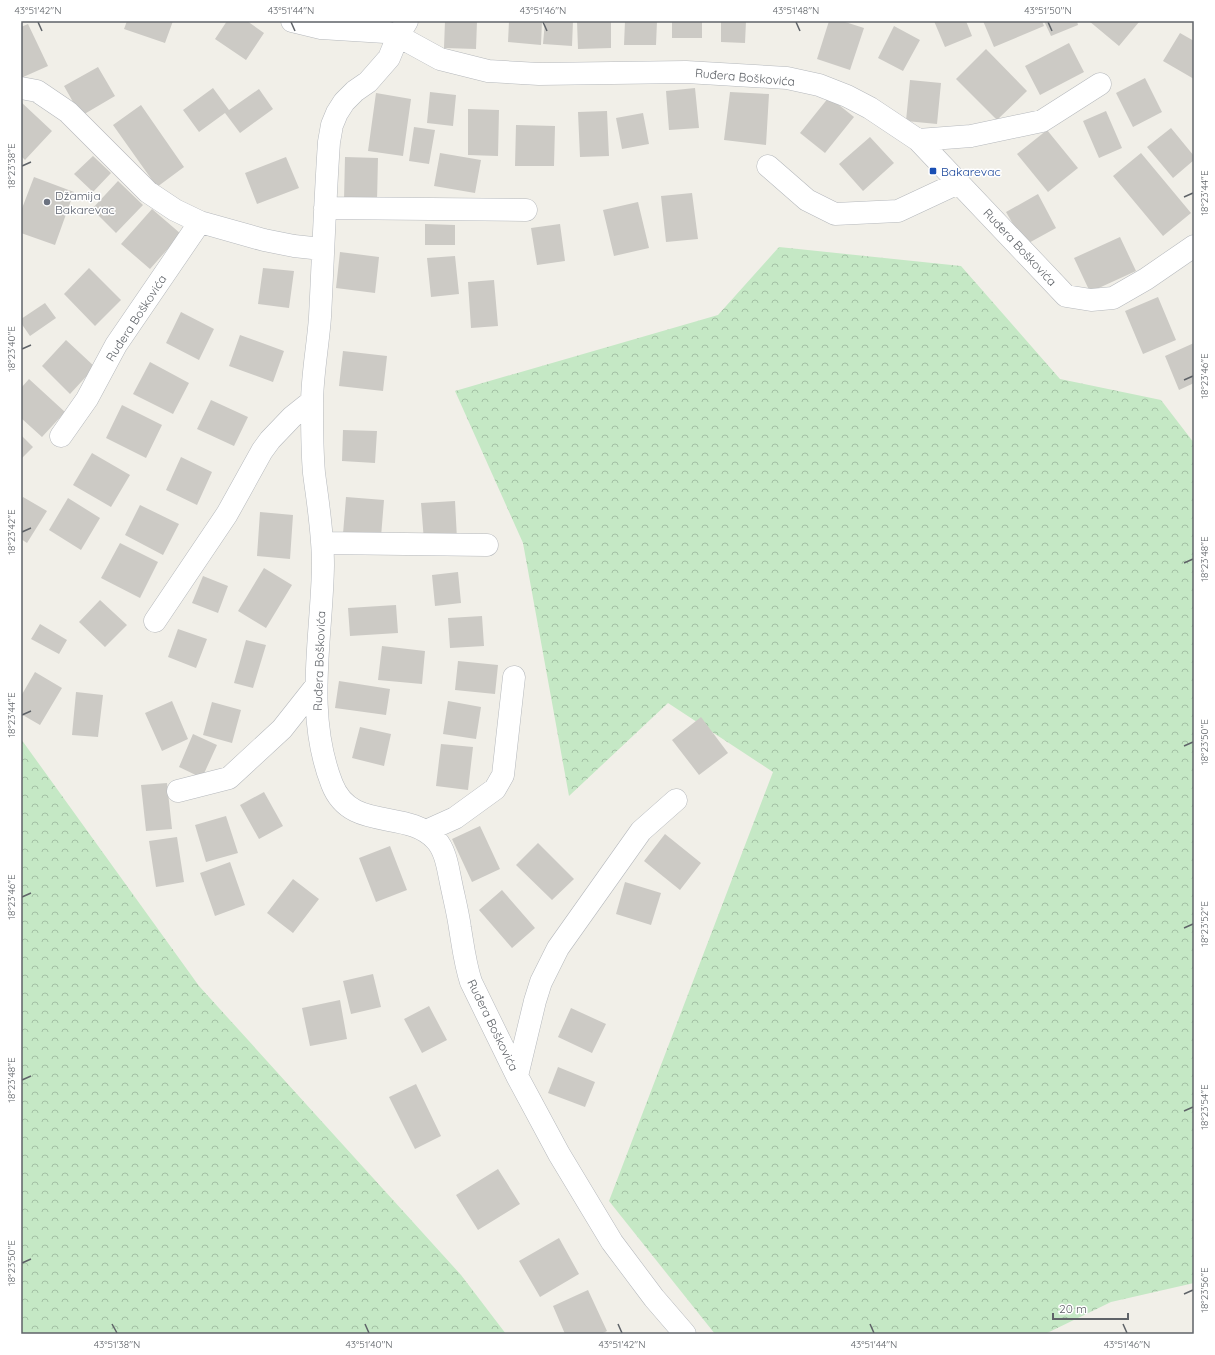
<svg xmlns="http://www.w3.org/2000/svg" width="1215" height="1355" font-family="Quicksand,sans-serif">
	<defs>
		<pattern id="forest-crowns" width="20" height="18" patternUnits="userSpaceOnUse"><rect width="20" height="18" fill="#c5e8c5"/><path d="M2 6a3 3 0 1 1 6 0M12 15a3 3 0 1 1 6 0" fill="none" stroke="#a3c0a4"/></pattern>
	</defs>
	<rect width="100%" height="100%" fill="#f1efe8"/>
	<!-- forest -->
	<path fill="url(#forest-crowns)" d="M 779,247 L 961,266 L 1060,379 L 1161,400 L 1194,443 L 1194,1283 L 1111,1302 L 1045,1334 L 715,1334 L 609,1201 L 773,772 L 668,703 L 569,796 L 523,543 L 455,391 L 718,315 Z
		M 21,739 L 199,986 L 461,1275 L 506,1334 L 21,1334 Z"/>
	<!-- building -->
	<path fill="#cccac5" d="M 127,21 L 173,21 L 165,43 L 124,29 Z
		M 227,21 L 247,21 L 264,33 L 246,60 L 215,39 Z
		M 445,21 L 477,21 L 476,49 L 444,48 Z
		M 509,21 L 542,21 L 541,45 L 508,42 Z
		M 545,21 L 573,21 L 572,46 L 543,44 Z
		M 577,21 L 611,21 L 611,48 L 578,49 Z
		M 625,21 L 657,21 L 656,45 L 624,45 Z
		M 672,21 L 702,21 L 702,38 L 672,38 Z
		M 721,21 L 746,21 L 745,43 L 721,42 Z
		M 829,21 L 842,21 L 864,28 L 850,70 L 817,59 Z
		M 934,21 L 966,21 L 972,36 L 945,47 Z
		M 983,21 L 1042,21 L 1044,26 L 994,47 Z
		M 1044,21 L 1077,21 L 1078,25 L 1051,36 Z
		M 1089,21 L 1138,21 L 1139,22 L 1119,46 Z
		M 28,24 L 48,66 L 21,78 L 21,27 Z
		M 894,26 L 920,40 L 903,71 L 878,58 Z
		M 1180,33 L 1194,41 L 1194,79 L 1163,61 Z
		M 1069,43 L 1084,72 L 1040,95 L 1025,66 Z
		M 986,49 L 1027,91 L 997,120 L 956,79 Z
		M 98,67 L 115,96 L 81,116 L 64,86 Z
		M 1145,78 L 1162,112 L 1133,127 L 1116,93 Z
		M 910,80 L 941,83 L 937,124 L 906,121 Z
		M 213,88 L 229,110 L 259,89 L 273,109 L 240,133 L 225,113 L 199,132 L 183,110 Z
		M 695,88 L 699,128 L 669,130 L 666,91 Z
		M 430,92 L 456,95 L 453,126 L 427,123 Z
		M 730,92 L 769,94 L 766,145 L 724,140 Z
		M 376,93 L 411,99 L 403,156 L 368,151 Z
		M 829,97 L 854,117 L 825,153 L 800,133 Z
		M 21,102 L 52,131 L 25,160 L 21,156 Z
		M 141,105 L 184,167 L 157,187 L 113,125 Z
		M 468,109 L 499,110 L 498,156 L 468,155 Z
		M 607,111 L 609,156 L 580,157 L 578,112 Z
		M 1106,111 L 1122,148 L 1099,158 L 1083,121 Z
		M 643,113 L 649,144 L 622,149 L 616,118 Z
		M 516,125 L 555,126 L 554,166 L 515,166 Z
		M 414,127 L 435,130 L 429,164 L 409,161 Z
		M 1171,128 L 1194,156 L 1194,160 L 1173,178 L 1147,147 Z
		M 1047,130 L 1078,168 L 1048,192 L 1017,154 Z
		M 870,137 L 894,163 L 863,191 L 839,164 Z
		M 440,153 L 481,160 L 475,193 L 434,186 Z
		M 1141,153 L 1191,213 L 1163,236 L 1113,176 Z
		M 93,156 L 111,173 L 93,192 L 74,174 Z
		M 286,157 L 299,188 L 257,204 L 245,173 Z
		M 345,157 L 378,158 L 377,201 L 344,200 Z
		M 34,177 L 74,192 L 55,245 L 21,233 L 21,211 Z
		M 118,181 L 143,205 L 116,233 L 92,209 Z
		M 692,193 L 698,239 L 666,242 L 661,196 Z
		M 1038,194 L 1056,228 L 1025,245 L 1006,212 Z
		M 638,202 L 649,248 L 614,256 L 603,210 Z
		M 152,209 L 181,234 L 150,269 L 121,244 Z
		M 425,224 L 455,225 L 455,245 L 425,245 Z
		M 560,224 L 565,261 L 537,265 L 531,228 Z
		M 1120,237 L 1136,271 L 1090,292 L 1074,258 Z
		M 340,252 L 379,257 L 375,293 L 336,288 Z
		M 455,256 L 459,294 L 431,297 L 427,258 Z
		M 89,268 L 121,300 L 95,326 L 64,294 Z
		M 263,268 L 294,271 L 289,308 L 258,304 Z
		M 494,280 L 498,326 L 471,328 L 468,282 Z
		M 1158,297 L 1176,340 L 1143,354 L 1125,311 Z
		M 45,303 L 56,318 L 30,336 L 21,323 L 21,319 Z
		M 181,312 L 214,329 L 199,360 L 166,343 Z
		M 240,335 L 284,351 L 273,382 L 229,366 Z
		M 66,340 L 95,367 L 70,394 L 42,366 Z
		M 1194,343 L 1194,383 L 1179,390 L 1165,356 Z
		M 343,351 L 387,356 L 383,391 L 339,386 Z
		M 150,362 L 189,383 L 173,414 L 133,394 Z
		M 29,379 L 65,412 L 42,437 L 21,418 L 21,388 Z
		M 211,400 L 248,417 L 234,446 L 197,429 Z
		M 122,405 L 162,425 L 146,458 L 106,438 Z
		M 343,430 L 377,431 L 375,463 L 342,461 Z
		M 21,435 L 33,447 L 21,459 Z
		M 92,453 L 130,475 L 111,507 L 73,485 Z
		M 181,457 L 212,472 L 197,505 L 166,490 Z
		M 23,497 L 47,511 L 27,543 L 21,539 L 21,500 Z
		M 346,497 L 384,500 L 381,537 L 343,534 Z
		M 68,498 L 100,518 L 81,550 L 49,530 Z
		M 455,501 L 457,539 L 424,541 L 421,503 Z
		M 140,505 L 179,524 L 163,555 L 125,535 Z
		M 260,512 L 293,515 L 290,559 L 257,556 Z
		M 120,543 L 158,562 L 140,598 L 101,578 Z
		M 264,568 L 292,585 L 266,628 L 238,611 Z
		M 458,572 L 461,603 L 435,606 L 432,575 Z
		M 203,576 L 228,586 L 218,613 L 192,603 Z
		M 100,600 L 127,625 L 105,647 L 79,622 Z
		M 396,605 L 398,633 L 350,636 L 348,608 Z
		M 482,616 L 484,646 L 450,648 L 448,618 Z
		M 40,624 L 67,640 L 59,654 L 31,639 Z
		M 178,629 L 207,639 L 196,668 L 168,657 Z
		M 246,640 L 266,645 L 253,688 L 234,683 Z
		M 382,646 L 425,651 L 422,684 L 378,680 Z
		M 458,661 L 498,665 L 495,694 L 455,690 Z
		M 35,672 L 62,688 L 40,725 L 21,714 L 21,696 Z
		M 339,681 L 390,689 L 386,715 L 335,708 Z
		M 76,692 L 103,695 L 98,737 L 72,735 Z
		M 172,701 L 188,739 L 162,751 L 145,713 Z
		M 448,701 L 481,707 L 476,739 L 443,734 Z
		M 212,702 L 241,710 L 232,743 L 203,735 Z
		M 701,717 L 728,753 L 699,775 L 672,740 Z
		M 360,727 L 391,734 L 384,766 L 352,758 Z
		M 193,734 L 217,745 L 202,778 L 179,767 Z
		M 441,744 L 473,747 L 468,790 L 436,786 Z
		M 167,783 L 172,829 L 146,831 L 141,785 Z
		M 264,792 L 283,826 L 259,839 L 240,805 Z
		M 226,816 L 238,853 L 206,862 L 195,825 Z
		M 480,826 L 500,869 L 472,882 L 452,839 Z
		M 665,834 L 701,863 L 680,890 L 644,861 Z
		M 177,837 L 184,882 L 156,887 L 149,841 Z
		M 538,843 L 574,879 L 552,900 L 516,865 Z
		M 390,846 L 407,890 L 376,902 L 359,858 Z
		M 230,862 L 245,905 L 215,916 L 200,873 Z
		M 293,879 L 319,899 L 293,933 L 267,913 Z
		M 625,882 L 661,893 L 651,925 L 616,914 Z
		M 502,890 L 535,928 L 512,948 L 479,910 Z
		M 373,974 L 381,1007 L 351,1014 L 343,981 Z
		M 340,1000 L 347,1039 L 310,1046 L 302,1008 Z
		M 429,1006 L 447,1040 L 422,1053 L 404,1019 Z
		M 571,1008 L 606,1024 L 592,1053 L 558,1037 Z
		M 558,1067 L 595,1082 L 585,1107 L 548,1093 Z
		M 416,1084 L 441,1136 L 415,1149 L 389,1097 Z
		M 498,1169 L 520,1204 L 478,1230 L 456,1195 Z
		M 559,1238 L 579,1274 L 540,1297 L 519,1261 Z
		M 588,1290 L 607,1331 L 601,1334 L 565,1334 L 553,1306 Z"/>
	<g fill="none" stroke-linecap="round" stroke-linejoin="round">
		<!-- street casing -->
		<g stroke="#b5b8bc" stroke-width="23">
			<path id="street" d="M 292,21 L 321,28 L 385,32 L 398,36 L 440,59 L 488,71 L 539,74 L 686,72 L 787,78 L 819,85 L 847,96 L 870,108 L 918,140 L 1066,296 L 1091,300 L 1113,298 L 1146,279 L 1194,246
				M 407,21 L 398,36 L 389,58 L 368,82 L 355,91 L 344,102 L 337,113 L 332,125 L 329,142 C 325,200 323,259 320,317 C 318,346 312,375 312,404 C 312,427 312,450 314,473 C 318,504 323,533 323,565 C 322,638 304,713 332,784 C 351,833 407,808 436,840 C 446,851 448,869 451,883 C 454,898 458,913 460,928 C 463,946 465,964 471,982 L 517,1076 L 559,1154 L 612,1242 L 654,1298 L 685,1334
				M 21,88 L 37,91 L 68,112 L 148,192 L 175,210 L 200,222 L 264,240 L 294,246 L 322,249
				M 918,140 L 971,136 L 1042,121 L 1100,84
				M 768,166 L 807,200 L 835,214 L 898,211 L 958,183
				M 325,208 L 526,210
				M 61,436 L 87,399 L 116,345 L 200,222
				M 323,543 L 487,545
				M 155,621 L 227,514 L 262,451 L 270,440 L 292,417 L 312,401
				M 178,791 L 229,778 L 282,729 L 316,686
				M 426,831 L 455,818 L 495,789 L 503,775 L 514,677
				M 517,1076 L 535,1001 L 541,982 L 558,948 L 641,831 L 676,800"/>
		</g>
		<!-- street -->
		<use href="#street" stroke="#fff" stroke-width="22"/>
	</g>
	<!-- ticks -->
	<path fill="none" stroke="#5f6368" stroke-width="1.5" d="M 38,22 L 42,31M 291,22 L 295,31M 543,22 L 547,31M 796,22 L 800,31M 1048,22 L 1052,31M 22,166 L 31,162M 1184,197 L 1193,193M 22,349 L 31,345M 1184,380 L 1193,376M 22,532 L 31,528M 1184,563 L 1193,559M 22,715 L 31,711M 1184,746 L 1193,742M 22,897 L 31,893M 1184,928 L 1193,924M 22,1080 L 31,1076M 1184,1111 L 1193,1107M 22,1263 L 31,1259M 1184,1294 L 1193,1290M 112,1324 L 117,1333M 365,1324 L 369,1333M 618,1324 L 622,1333M 870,1324 L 874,1333M 1123,1324 L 1127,1333"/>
	<!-- markers -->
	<rect fill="#1a4fb4" stroke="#fff" stroke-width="1.5" x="929" y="167" width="8" height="8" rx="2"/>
	<circle fill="#6b7280" stroke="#fff" stroke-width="1.5" cx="47" cy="202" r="4"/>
	<g text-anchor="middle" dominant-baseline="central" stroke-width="3" stroke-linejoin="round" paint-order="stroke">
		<!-- street labels -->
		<g font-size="12" fill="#5f6368" stroke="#fff">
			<text transform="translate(745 77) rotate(5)">Ruđera Boškovića</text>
			<text transform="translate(1020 247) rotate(47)">Ruđera Boškovića</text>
			<text transform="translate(136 318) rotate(-57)">Ruđera Boškovića</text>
			<text transform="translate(319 661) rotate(-88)">Ruđera Boškovića</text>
			<text transform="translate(493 1025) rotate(64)">Ruđera Boškovića</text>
		</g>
		<!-- transit labels -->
		<g font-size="12" fill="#164399" stroke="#fff" text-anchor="start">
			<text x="941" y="171">Bakarevac</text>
		</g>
		<!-- worship labels -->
		<g font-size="12" fill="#5b616d" stroke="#fff" text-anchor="start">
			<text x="55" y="195">Džamija<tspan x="55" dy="14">Bakarevac</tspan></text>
		</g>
	</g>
	<!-- border -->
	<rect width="1215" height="1355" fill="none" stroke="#ffffff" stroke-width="44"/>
	<!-- scale -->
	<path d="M1053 1313v6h75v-6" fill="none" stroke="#5f6368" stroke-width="2"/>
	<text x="1059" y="1313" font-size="12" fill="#5f6368" stroke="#ffffff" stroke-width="3" paint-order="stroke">20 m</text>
	<rect x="22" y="22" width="1171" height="1311" fill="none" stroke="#5f6368" stroke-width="1.5"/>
	<g font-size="10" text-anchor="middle" fill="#5f6368">
		<text x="38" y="14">43°51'42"N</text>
		<text x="291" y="14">43°51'44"N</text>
		<text x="543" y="14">43°51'46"N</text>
		<text x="796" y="14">43°51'48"N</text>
		<text x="1048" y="14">43°51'50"N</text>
		<text transform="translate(11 166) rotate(-90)" y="4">18°23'38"E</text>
		<text transform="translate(1204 193) rotate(-90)" y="4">18°23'44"E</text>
		<text transform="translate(11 349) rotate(-90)" y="4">18°23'40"E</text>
		<text transform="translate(1204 376) rotate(-90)" y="4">18°23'46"E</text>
		<text transform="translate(11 532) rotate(-90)" y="4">18°23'42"E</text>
		<text transform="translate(1204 559) rotate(-90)" y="4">18°23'48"E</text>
		<text transform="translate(11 715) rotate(-90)" y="4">18°23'44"E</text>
		<text transform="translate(1204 742) rotate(-90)" y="4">18°23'50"E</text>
		<text transform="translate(11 897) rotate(-90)" y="4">18°23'46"E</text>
		<text transform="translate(1204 924) rotate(-90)" y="4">18°23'52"E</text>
		<text transform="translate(11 1080) rotate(-90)" y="4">18°23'48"E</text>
		<text transform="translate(1204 1107) rotate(-90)" y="4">18°23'54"E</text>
		<text transform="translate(11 1263) rotate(-90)" y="4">18°23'50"E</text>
		<text transform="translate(1204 1290) rotate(-90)" y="4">18°23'56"E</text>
		<text x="117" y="1348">43°51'38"N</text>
		<text x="369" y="1348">43°51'40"N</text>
		<text x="622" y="1348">43°51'42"N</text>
		<text x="874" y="1348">43°51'44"N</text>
		<text x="1127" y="1348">43°51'46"N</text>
	</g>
</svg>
